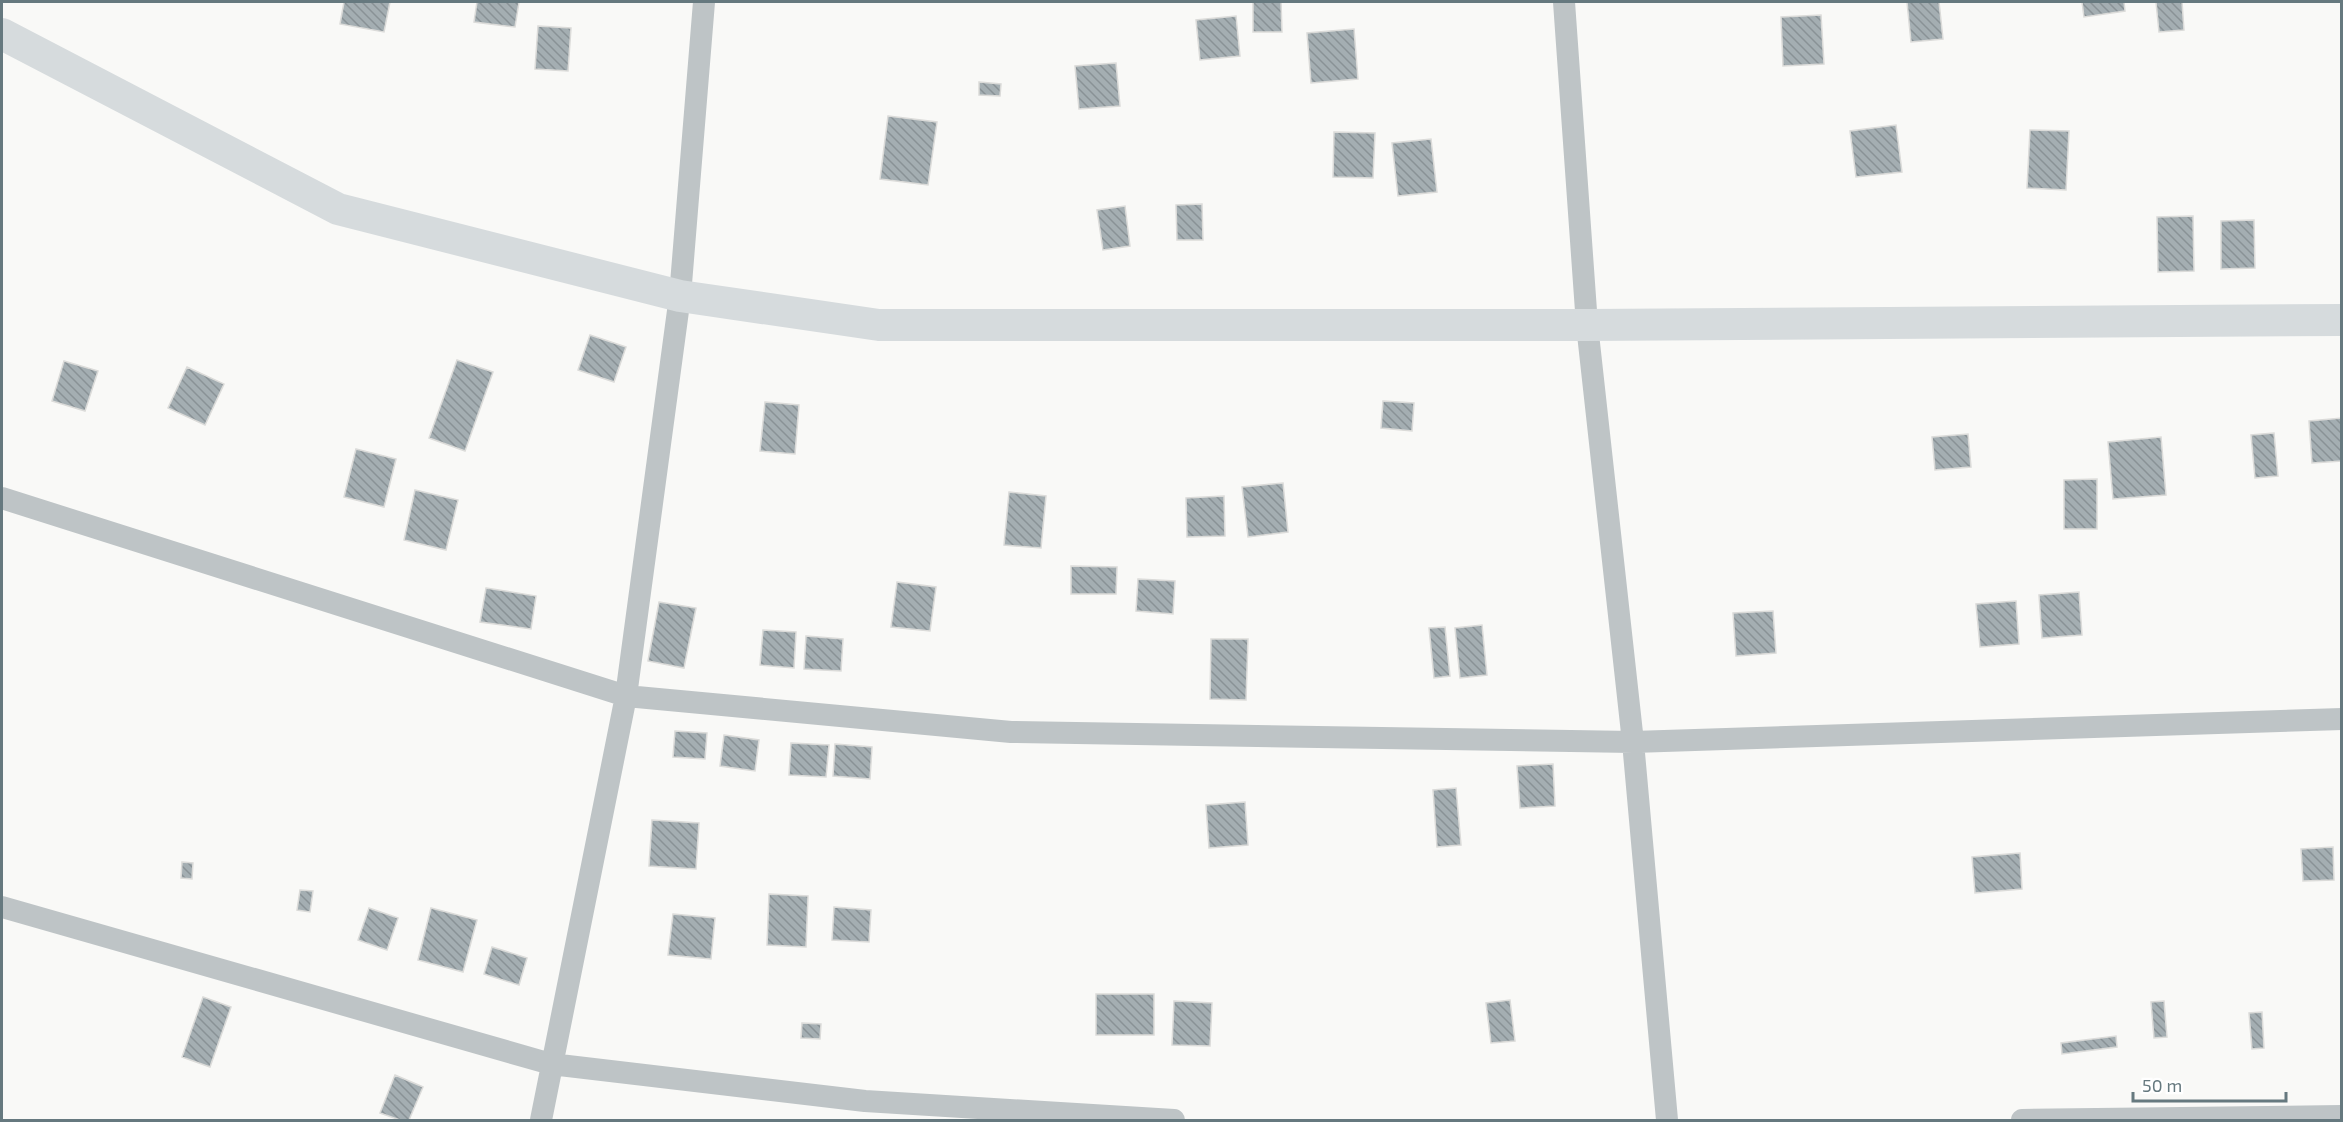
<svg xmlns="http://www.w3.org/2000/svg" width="2343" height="1122" font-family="'Exo 2',sans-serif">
	<defs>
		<pattern id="building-back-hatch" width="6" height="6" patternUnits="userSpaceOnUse" patternTransform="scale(1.5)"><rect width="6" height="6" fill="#a4aeb2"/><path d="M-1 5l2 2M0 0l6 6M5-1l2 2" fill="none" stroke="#899296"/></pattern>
	</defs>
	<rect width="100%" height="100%" fill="#f9f9f7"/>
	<!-- building -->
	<path fill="url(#building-back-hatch)" stroke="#dbdbd9" stroke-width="1.5" d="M 344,2 L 390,2 L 384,32 L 340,24 Z
		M 477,2 L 519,2 L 515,27 L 474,22 Z
		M 1253,2 L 1281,2 L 1282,32 L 1253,32 Z
		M 1907,2 L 1939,2 L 1943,39 L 1911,42 Z
		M 2082,2 L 2124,2 L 2125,11 L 2084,17 Z
		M 2156,2 L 2182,2 L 2184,30 L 2159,32 Z
		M 1821,15 L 1824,64 L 1783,66 L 1781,17 Z
		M 1236,16 L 1240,56 L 1200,60 L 1196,20 Z
		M 538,26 L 571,28 L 568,71 L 535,69 Z
		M 1354,29 L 1358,79 L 1311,83 L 1307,33 Z
		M 1116,63 L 1120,106 L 1079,109 L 1075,66 Z
		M 979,82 L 1001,84 L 1000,96 L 979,95 Z
		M 888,116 L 937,122 L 928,185 L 880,179 Z
		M 1896,125 L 1902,172 L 1856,177 L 1850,131 Z
		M 2030,130 L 2069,131 L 2066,190 L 2027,188 Z
		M 1334,132 L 1375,133 L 1373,178 L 1333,177 Z
		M 1431,139 L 1437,192 L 1398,196 L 1392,143 Z
		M 1202,204 L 1203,240 L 1177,240 L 1176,205 Z
		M 1125,206 L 1130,246 L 1103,250 L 1097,210 Z
		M 2193,216 L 2194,271 L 2158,272 L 2157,217 Z
		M 2254,220 L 2255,268 L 2221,269 L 2221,221 Z
		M 590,335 L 626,347 L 614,382 L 578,370 Z
		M 457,360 L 493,372 L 465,451 L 429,438 Z
		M 64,361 L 98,371 L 85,411 L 52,401 Z
		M 187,367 L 224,384 L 205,425 L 168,408 Z
		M 1383,401 L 1414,403 L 1412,431 L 1381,428 Z
		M 765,402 L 799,405 L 795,454 L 760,451 Z
		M 2342,418 L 2342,461 L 2312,463 L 2309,421 Z
		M 2274,433 L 2278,476 L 2255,478 L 2251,435 Z
		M 1968,434 L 1971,467 L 1935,470 L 1932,437 Z
		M 2161,437 L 2166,495 L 2113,499 L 2108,442 Z
		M 356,449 L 396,459 L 384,507 L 344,497 Z
		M 2097,479 L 2097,529 L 2064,529 L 2064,480 Z
		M 1283,483 L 1288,532 L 1248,537 L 1242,487 Z
		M 415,490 L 458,500 L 446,550 L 404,540 Z
		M 1009,492 L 1046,496 L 1041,548 L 1004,545 Z
		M 1224,496 L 1225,536 L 1187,537 L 1186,498 Z
		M 1071,566 L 1117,567 L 1116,594 L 1071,594 Z
		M 1138,579 L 1175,581 L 1173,614 L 1136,611 Z
		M 897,582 L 936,587 L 930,631 L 891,627 Z
		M 486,588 L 536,596 L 531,629 L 480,622 Z
		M 2079,592 L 2082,635 L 2042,638 L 2039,595 Z
		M 2016,601 L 2019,644 L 1980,647 L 1976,604 Z
		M 659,602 L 696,608 L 684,668 L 648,661 Z
		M 1773,611 L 1776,653 L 1736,656 L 1733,613 Z
		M 1482,625 L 1487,675 L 1460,678 L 1455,628 Z
		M 1445,627 L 1450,676 L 1434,678 L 1429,628 Z
		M 763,630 L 796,632 L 794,668 L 760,665 Z
		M 806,636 L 843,639 L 841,671 L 804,669 Z
		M 1211,639 L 1248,639 L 1246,700 L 1210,699 Z
		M 675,731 L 707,733 L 705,759 L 673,757 Z
		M 724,735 L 759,740 L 755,771 L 720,766 Z
		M 791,743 L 829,745 L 826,777 L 789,775 Z
		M 835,744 L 872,747 L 870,779 L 833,776 Z
		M 1553,764 L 1555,806 L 1520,808 L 1517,766 Z
		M 1456,788 L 1461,845 L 1437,847 L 1433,790 Z
		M 1245,802 L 1248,845 L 1209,848 L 1206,805 Z
		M 652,820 L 699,823 L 696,869 L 649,866 Z
		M 2333,847 L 2334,880 L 2303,881 L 2301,849 Z
		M 2020,853 L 2022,889 L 1975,893 L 1972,857 Z
		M 182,862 L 193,863 L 192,879 L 181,878 Z
		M 300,890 L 313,891 L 310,912 L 297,910 Z
		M 769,894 L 808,896 L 806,947 L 767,945 Z
		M 834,907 L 871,910 L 869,942 L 832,940 Z
		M 369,908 L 398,918 L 387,950 L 358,940 Z
		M 431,908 L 477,920 L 463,972 L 418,960 Z
		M 673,914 L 715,918 L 711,959 L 668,955 Z
		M 492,947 L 527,958 L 519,985 L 484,974 Z
		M 1096,994 L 1154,994 L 1154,1035 L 1096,1035 Z
		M 203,997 L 231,1007 L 210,1067 L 182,1057 Z
		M 1510,1000 L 1515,1041 L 1491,1043 L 1486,1003 Z
		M 1174,1001 L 1212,1003 L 1210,1046 L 1172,1045 Z
		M 2164,1001 L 2167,1037 L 2154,1038 L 2151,1002 Z
		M 2262,1012 L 2264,1048 L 2252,1049 L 2249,1013 Z
		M 802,1023 L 821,1024 L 820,1039 L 801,1038 Z
		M 2116,1036 L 2117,1047 L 2062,1054 L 2061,1043 Z
		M 395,1075 L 423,1087 L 409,1120 L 400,1120 L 380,1113 Z"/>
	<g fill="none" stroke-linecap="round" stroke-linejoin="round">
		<!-- street -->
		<path stroke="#bec4c6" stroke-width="22" d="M 1564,2 L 1587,325 L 1633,742 L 1667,1120
			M 2,498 L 626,696 L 1011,732 L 1633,742 L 2342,719
			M 2,907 L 551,1064 L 865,1101 L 1174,1120
			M 541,1120 L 626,696 L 680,296 L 704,2
			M 2022,1120 L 2342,1116"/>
		<!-- secondary -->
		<path stroke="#d6dbdd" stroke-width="32" d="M 2,34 L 338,209 L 680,296 L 879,325 L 1587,325 L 2342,320"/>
	</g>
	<!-- border -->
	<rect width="2343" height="1122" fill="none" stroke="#66797f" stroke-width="6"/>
	<!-- scale -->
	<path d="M2133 1092v9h153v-9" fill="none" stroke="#66797f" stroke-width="3"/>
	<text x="2142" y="1092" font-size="18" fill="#66797f" stroke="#ffffff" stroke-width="4.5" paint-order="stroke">50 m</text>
</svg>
